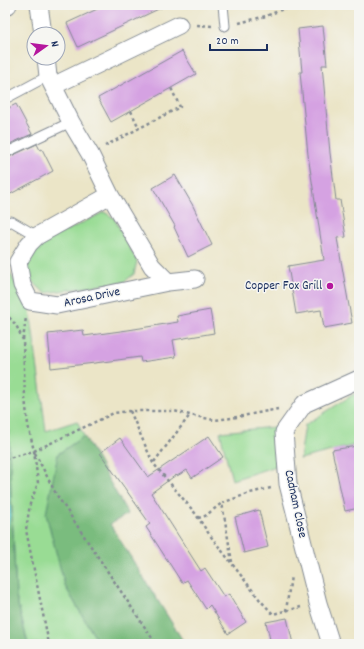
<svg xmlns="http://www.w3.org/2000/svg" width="364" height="649" font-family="Dekko,sans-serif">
	<rect width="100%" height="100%" fill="#f6f6f2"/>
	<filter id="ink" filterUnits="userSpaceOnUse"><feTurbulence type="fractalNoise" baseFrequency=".025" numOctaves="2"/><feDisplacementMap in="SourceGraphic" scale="8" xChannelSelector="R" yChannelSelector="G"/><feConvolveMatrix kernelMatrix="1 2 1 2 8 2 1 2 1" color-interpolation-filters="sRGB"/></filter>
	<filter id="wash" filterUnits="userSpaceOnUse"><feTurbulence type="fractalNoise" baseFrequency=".012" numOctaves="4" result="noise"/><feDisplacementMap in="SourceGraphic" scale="16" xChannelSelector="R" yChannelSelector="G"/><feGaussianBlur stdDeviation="0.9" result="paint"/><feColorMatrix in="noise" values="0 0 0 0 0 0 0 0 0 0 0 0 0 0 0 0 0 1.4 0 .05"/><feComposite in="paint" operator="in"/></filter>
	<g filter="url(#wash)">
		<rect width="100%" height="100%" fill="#ebe5c7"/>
		<!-- green -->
		<path fill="#99dc94" stroke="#5a8679" d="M 104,212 L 114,218 L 137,261 L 134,274 L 124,282 L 45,293 L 32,281 L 25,270 L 27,256 L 40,244 Z
			M 5,264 L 30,310 L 46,431 L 77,421 L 84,436 L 58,454 L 65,586 L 99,644 L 28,644 L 16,597 L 6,382 Z
			M 359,391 L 359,444 L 300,459 L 305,425 Z
			M 275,427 L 276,466 L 232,480 L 220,432 Z"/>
		<!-- forest -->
		<path fill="#7abc7e" stroke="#4a766e" d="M 5,347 L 6,382 L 16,597 L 28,644 L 5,644 Z
			M 84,436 L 128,514 L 110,524 L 185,644 L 99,644 L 65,586 L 46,514 L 58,454 Z"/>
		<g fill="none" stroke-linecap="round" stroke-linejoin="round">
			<!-- stream -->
			<path stroke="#5dc9d5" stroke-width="5.5" d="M 5,479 L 8,512 L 5,527"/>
		</g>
		<g id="blocks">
			<!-- building -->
			<path fill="#d5a2e2" d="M 106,5 L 167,5 L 78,47 L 67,23 Z
				M 323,26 L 327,65 L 322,65 L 330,153 L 336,200 L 340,200 L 346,237 L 337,238 L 352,323 L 324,328 L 321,310 L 296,314 L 288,266 L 324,260 L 308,155 L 300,72 L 302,72 L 298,29 Z
				M 182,51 L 196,74 L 111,122 L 98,98 Z
				M 16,104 L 32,134 L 5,146 L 5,110 Z
				M 37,144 L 40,150 L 42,149 L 53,171 L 5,197 L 5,159 Z
				M 175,175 L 192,204 L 212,245 L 188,257 L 174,227 L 175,226 L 153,188 Z
				M 210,310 L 214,333 L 173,340 L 176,357 L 141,362 L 140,357 L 95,363 L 51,368 L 48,334 L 83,330 L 84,336 L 128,330 L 178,322 L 177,316 Z
				M 209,436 L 223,457 L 192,478 L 187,470 L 177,476 L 176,475 L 151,493 L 201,571 L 205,568 L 224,597 L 229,594 L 246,622 L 228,634 L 210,605 L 206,609 L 187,580 L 182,583 L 146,527 L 150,524 L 100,453 L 120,438 L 148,477 Z
				M 357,446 L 359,455 L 359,508 L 345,511 L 332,450 Z
				M 259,510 L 268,547 L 244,553 L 235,517 Z
				M 287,618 L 293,644 L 271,644 L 266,622 Z"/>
		</g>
	</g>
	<g filter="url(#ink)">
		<use href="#blocks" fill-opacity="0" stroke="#838a92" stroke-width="1"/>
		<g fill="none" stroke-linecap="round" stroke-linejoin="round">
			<!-- service casing -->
			<g stroke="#838a92" stroke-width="11">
				<path id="service" d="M 223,5 L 225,26
					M 5,99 L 48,76
					M 5,153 L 71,122
					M 5,225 L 11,221 L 37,236"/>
			</g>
			<!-- minor casing -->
			<g stroke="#838a92" stroke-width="19">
				<path id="minor" d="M 39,5 L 43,34
					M 5,7 L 8,5
					M 46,58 L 48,76 L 71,122 L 90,154 L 110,195
					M 53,86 L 179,25
					M 168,282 L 57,305 L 30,301 L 22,285 L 18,262 L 29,244 L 37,236 L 110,195 L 152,266 L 168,282 L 195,279
					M 331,644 L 318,603 L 288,484 L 284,432 L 304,404 L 359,379"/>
			</g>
			<!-- path -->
			<path stroke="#838a92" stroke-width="2.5" stroke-dasharray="3 3" stroke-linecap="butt" d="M 347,5 L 359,6
				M 239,23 L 266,16 L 293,5
				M 197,25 L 212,26
				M 131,111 L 139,128
				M 105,146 L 180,107 L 171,88
				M 5,313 L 16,325 L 23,340 L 25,398 L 28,425 L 34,451 L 38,483 L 30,504 L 26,530 L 49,644
				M 23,340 L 26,317
				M 130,411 L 153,463 L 195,513 L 209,534 L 260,600 L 273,614 L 301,607
				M 35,453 L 56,494 L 156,644
				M 5,459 L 34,451 L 114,413 L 130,411 L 174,411 L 190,415 L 214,420 L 232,418 L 278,409
				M 154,462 L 190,415
				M 198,518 L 205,516 L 222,503
				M 232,562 L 222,503 L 250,493 L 271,488
				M 286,611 L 291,576"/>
			<!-- service -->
			<use href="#service" stroke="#fff" stroke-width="9"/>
			<!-- minor -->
			<use href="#minor" stroke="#fff" stroke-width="17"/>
		</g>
	</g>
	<!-- markers -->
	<circle fill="#b5179e" stroke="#f6f6f2" stroke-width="1.5" cx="330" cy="286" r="4"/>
	<g text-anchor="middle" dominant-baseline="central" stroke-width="3" stroke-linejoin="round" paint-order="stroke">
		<!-- poi labels -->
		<g font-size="13" fill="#1b2f5e" stroke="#f6f6f2" text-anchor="end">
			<text x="322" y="286">Copper Fox Grill</text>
		</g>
		<!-- street labels -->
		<g font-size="13" fill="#1b2f5e" stroke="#f6f6f2">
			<text transform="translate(92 298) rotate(-12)">Arosa Drive</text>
			<text transform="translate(295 504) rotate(78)">Cadnam Close</text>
		</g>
	</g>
	<!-- margin -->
	<rect width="364" height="649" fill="none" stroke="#f6f6f2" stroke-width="20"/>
	<!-- north arrow -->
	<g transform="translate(46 46) rotate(76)"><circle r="19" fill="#f6f6f2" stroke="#9ea6b7"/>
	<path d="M0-3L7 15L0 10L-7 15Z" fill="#b5179e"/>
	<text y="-6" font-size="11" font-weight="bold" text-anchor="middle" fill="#1b2f5e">N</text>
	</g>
	<!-- scale -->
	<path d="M210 44v6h57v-6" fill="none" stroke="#1b2f5e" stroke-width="2"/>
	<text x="216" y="44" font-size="12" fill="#1b2f5e" stroke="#f6f6f2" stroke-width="3" paint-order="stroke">20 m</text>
</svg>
